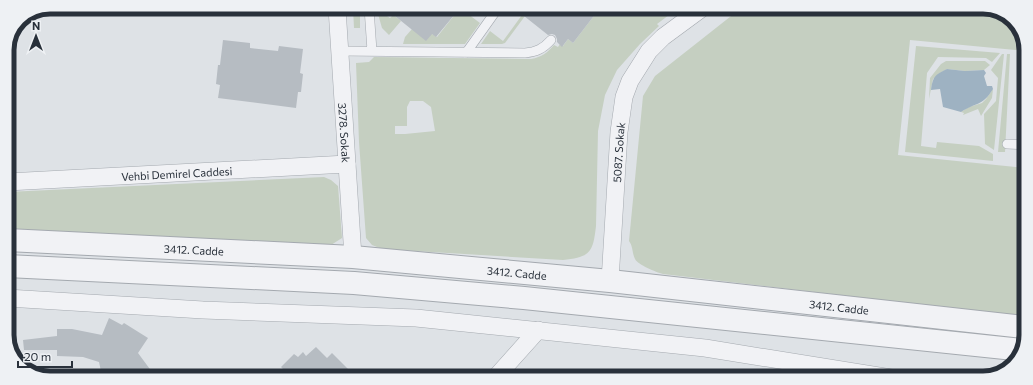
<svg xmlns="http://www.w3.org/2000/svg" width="1033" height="385" font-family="Commissioner,sans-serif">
	<rect width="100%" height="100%" fill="#dee2e6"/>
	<!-- green -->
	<path fill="#c5cfc1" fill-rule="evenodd" d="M 353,8 L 360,8 L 360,28 L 354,28 Z
		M 377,8 L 385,8 L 401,21 L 389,35 L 382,28 L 378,14 L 384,14 L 390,18 L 392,16 L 385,11 L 377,10 Z
		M 460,8 L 480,23 L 465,44 L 403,44 L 405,37 L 412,29 L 432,34 L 437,37 Z
		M 600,8 L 677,9 L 657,24 L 659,26 L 640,44 L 617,70 L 605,95 L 598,131 L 596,226 C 593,252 591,257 563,260 L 382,249 L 372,245 L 366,238 L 359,142 L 356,63 L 369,62 L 374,57 L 531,59 C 542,57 547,53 554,45 L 558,47 L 560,44 L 563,46 L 568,39 L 573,43 ZM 410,101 L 423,101 L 431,107 L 435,131 L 405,134 L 395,134 L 395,126 L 407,126 L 407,107 Z
		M 740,9 L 997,9 L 1017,24 L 1026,47 L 1026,51 L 910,40 L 898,155 L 1025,168 L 1024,317 L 663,274 C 656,272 638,265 635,259 C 632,253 633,246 629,241 L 643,96 L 655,76 Z
		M 522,15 L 525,16 L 505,43 L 502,44 L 481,44 L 490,31 L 503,41 Z
		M 916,46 L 1000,53 L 992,62 L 986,58 L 938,57 L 927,73 L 921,146 L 936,148 L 937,142 L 979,146 L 993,154 L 993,161 L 905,152 Z
		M 1002,54 L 1004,54 L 994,150 L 985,144 L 984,114 L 996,101 L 998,78 L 991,70 Z
		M 1007,54 L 1010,54 L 1005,152 L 998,152 Z
		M 946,61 L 985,61 L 990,65 L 984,70 L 965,71 L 947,69 L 940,73 L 933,79 L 929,99 L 930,78 L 941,64 Z
		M 993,89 L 992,98 L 981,116 L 978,109 L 963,115 L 964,113 L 961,112 L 969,107 L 982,103 L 986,99 Z
		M 324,177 L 331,180 L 338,186 L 342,238 L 331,245 L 322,247 L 7,230 L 7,192 Z"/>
	<!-- water -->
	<path fill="#9eb2c2" d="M 947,69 L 965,71 L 984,70 L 986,73 L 984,76 L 987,86 L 992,86 L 993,89 C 982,107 976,102 961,112 L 943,107 L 940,89 L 931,90 C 933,76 935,75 947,69 Z"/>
	<!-- building -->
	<path fill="#b6bcc2" d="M 385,8 L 460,8 L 436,37 L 432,34 L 426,41 Z
		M 514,8 L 600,8 L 573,43 L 568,39 L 562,47 L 557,42 L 557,39 L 555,35 L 552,34 L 548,35 Z
		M 223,40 L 250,43 L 250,48 L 278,51 L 279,46 L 303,49 L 300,73 L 303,74 L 301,92 L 298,92 L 296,108 L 218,98 L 220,85 L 216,84 L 218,65 L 220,65 Z
		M 109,318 L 122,325 L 124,323 L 148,338 L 138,353 L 155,376 L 102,376 L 99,362 L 83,357 L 57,356 L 57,350 L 24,350 L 23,340 L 57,336 L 57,329 L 72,329 L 102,335 Z
		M 316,347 L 327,358 L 332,353 L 355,376 L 290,376 L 281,367 L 294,354 L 298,357 L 303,352 L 306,356 Z"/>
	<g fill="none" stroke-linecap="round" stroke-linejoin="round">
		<!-- service casing -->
		<g stroke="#a4a9af" stroke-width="10">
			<path id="service" d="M 369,8 L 372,51
				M 340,51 L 525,53 C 536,52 543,49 551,40
				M 466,53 L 498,8
				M 1007,144 L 1025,145"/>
		</g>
		<!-- minor casing -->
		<g stroke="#a4a9af" stroke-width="18">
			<g id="minor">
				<path id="s1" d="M 337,8 L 353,257"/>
				<path id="s2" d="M 7,182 L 347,164"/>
				<path id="s3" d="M 610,281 L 619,132 L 624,97 L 630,81 L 649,51 L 663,37 L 701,9"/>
				<path d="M 7,298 L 203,310 L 416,318 L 705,348 L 891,378"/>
				<path d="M 496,377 L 538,330"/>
			</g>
		</g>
		<!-- tertiary casing -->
		<g stroke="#a4a9af" stroke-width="24">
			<g id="tertiary">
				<path id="s4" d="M 7,240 L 353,257 L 610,281 L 1024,327"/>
				<path d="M 7,266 L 354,283 L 524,298 L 1023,350"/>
			</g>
		</g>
		<!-- service -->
		<use href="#service" stroke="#f1f2f5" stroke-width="9"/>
		<!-- minor -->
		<use href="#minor" stroke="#f1f2f5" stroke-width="17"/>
		<!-- tertiary -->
		<use href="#tertiary" stroke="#f1f2f5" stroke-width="22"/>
	</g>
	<g text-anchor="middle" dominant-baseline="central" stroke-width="3" stroke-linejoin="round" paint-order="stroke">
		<!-- street labels -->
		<g font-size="11" fill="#29313b" stroke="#eef1f4">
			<text stroke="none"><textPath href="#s1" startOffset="125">3278. Sokak</textPath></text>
			<text stroke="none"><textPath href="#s3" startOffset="129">5087. Sokak</textPath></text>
			<text stroke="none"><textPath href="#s2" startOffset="170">Vehbi Demirel Caddesi</textPath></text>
			<text stroke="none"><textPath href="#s4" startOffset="187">3412. Cadde</textPath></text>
			<text stroke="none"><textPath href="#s4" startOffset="511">3412. Cadde</textPath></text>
			<text stroke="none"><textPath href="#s4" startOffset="835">3412. Cadde</textPath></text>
		</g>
	</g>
	<!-- crop -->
	<path d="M0 0H1033V385H0ZM50 14H983A36 36 0 0 1 1019 50V335A36 36 0 0 1 983 371H50A36 36 0 0 1 14 335V50A36 36 0 0 1 50 14Z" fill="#eef1f4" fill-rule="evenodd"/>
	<path fill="none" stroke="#29313b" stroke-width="5" d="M50 14H983A36 36 0 0 1 1019 50V335A36 36 0 0 1 983 371H50A36 36 0 0 1 14 335V50A36 36 0 0 1 50 14Z"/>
	<!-- north arrow -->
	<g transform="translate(36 36)" stroke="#eef1f4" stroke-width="3" paint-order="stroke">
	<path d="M0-3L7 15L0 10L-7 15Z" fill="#29313b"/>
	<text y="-6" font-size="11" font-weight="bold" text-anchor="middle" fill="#29313b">N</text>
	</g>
	<!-- scale -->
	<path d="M18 361v6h54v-6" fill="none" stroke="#29313b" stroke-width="2"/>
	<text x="24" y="361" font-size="12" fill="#29313b" stroke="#eef1f4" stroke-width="3" paint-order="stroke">20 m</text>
</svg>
